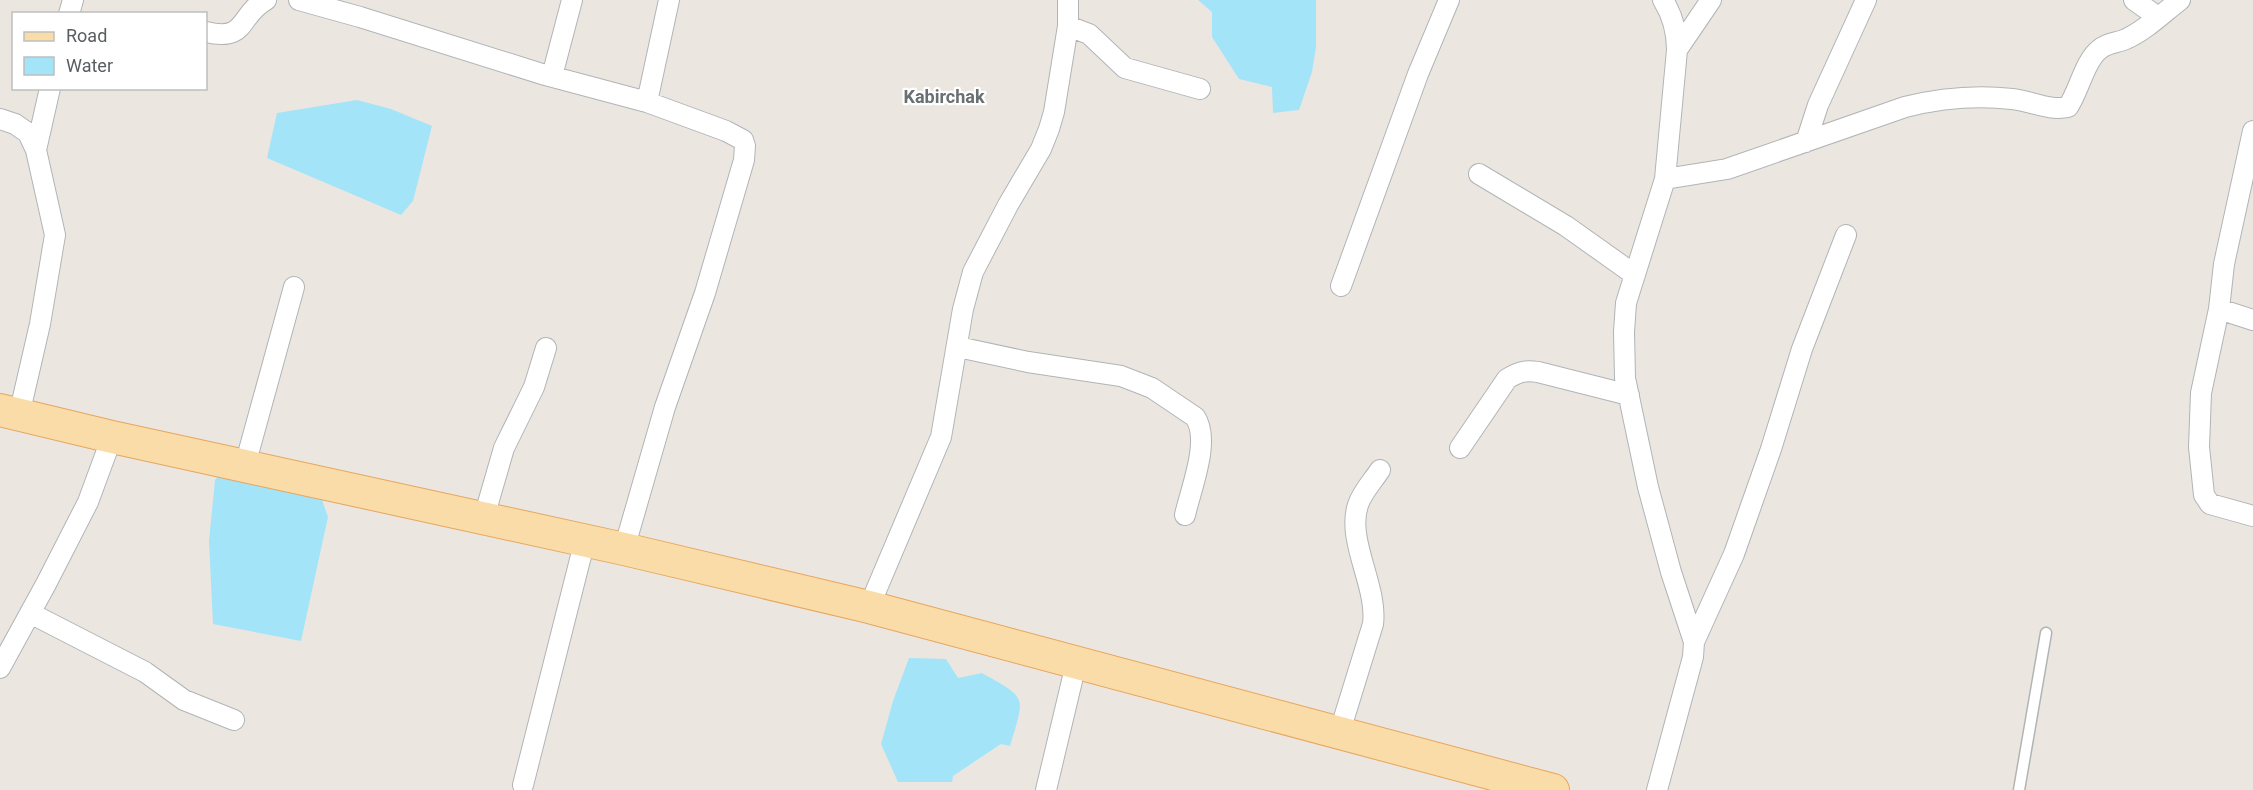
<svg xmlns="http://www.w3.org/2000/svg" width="2253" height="790" font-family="Roboto,sans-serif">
	<rect width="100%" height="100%" fill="#ebe7e0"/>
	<!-- water -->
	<path fill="#a3e4f9" d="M 1198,0 L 1316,0 L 1316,47 L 1312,72 L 1299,110 L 1273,113 L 1272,87 L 1239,79 L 1212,37 L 1212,12 Z
		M 357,100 L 391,109 L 432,126 L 413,201 L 401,215 L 267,158 L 277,113 Z
		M 228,466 L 322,500 L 328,517 L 301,641 L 213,624 L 209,541 L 215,480 Z
		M 909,658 L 946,659 L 958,678 L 982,673 C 1028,699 1025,695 1010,746 L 1001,744 L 953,776 L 952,782 L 898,782 L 881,744 L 893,701 Z"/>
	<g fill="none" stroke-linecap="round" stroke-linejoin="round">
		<!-- lane casing -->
		<g stroke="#b1b4b7" stroke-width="13">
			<path id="lane" d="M 2019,790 L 2046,633"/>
		</g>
		<!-- street casing -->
		<g stroke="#b1b4b7" stroke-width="22">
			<path id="street" d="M 299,0 L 360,17 L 542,74 L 647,102 L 726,131 L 743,140 L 745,146 L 744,160 L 705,293 L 665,407 L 624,549
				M 2134,0 L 2158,17
				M 69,14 L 73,0
				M 1068,26 L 1089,34 L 1125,68 L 1200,89
				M 206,32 C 248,42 238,15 266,0
				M 1677,50 L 1711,0
				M 552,76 L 572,0
				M 647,102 L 669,0
				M 0,119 L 15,124 L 28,133 L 36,150 L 55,235 L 40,324 L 19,415
				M 2253,131 L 2224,264 L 2219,309 L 2201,393 L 2199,447 L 2204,495 L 2210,504 L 2253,516
				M 1806,142 L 1818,105 L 1866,0
				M 36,150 L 50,88
				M 1479,174 L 1566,226 L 1635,275
				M 1665,179 L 1727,169 L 1905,107 C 1941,98 1976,95 2012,99 C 2031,101 2049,111 2068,107 C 2079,91 2085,60 2100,49 C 2108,42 2118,43 2126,39 C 2146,30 2163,13 2180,0
				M 1341,286 L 1418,74 L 1449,0
				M 2219,309 L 2253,320
				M 958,347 L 1028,362 L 1121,376 L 1152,388 L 1195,417 C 1211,440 1191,488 1185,515
				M 1460,448 L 1507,379 C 1518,372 1525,370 1538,372 L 1629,395
				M 245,465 L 294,287
				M 484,517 L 504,448 L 534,387 L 546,348
				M 869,607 L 941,437 L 963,309 L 973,272 L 1008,205 L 1041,149 L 1049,129 L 1054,112 L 1068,26 L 1068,0
				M 30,613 L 145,672 L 184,700 L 234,720
				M 1694,642 L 1734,554 L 1771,449 L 1802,349 L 1846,235
				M 0,668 L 46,584 L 88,502 L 112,437
				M 1339,734 L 1373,624 C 1378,587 1346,540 1358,505 C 1362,492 1373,481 1380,470
				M 523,785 L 585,540
				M 1046,790 L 1076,664
				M 1657,790 L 1693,657 L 1694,642 L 1671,572 L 1648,487 L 1625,378 L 1624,332 L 1626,303 L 1665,179 L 1677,50 C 1677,31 1673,16 1663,0"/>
		</g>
		<!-- primary casing -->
		<g stroke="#e7a55e" stroke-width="34">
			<path id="primary" d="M 0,410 L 112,437 L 624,549 L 869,607 L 1553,790"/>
		</g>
		<!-- lane -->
		<use href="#lane" stroke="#fff" stroke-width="10"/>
		<!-- street -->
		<use href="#street" stroke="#fff" stroke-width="20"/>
		<!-- primary -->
		<use href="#primary" stroke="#f9dca7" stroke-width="32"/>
	</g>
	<g text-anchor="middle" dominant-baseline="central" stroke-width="4.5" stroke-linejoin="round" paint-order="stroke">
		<!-- neighbourhood labels -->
		<g font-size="18" font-weight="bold" fill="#6a7072" stroke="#fff">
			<text x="944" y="96">Kabirchak</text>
		</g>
	</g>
	<!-- legend -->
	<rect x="12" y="12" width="195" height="78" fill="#ffffff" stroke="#bdbfbf" stroke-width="1.5"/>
	<rect x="24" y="32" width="30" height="9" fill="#f9dca7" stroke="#bdbfbf" stroke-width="1.5"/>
	<text x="66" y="42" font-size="18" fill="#595e60">Road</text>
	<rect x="24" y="57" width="30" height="18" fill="#a3e4f9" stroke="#bdbfbf" stroke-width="1.5"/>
	<text x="66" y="72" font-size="18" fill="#595e60">Water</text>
</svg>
